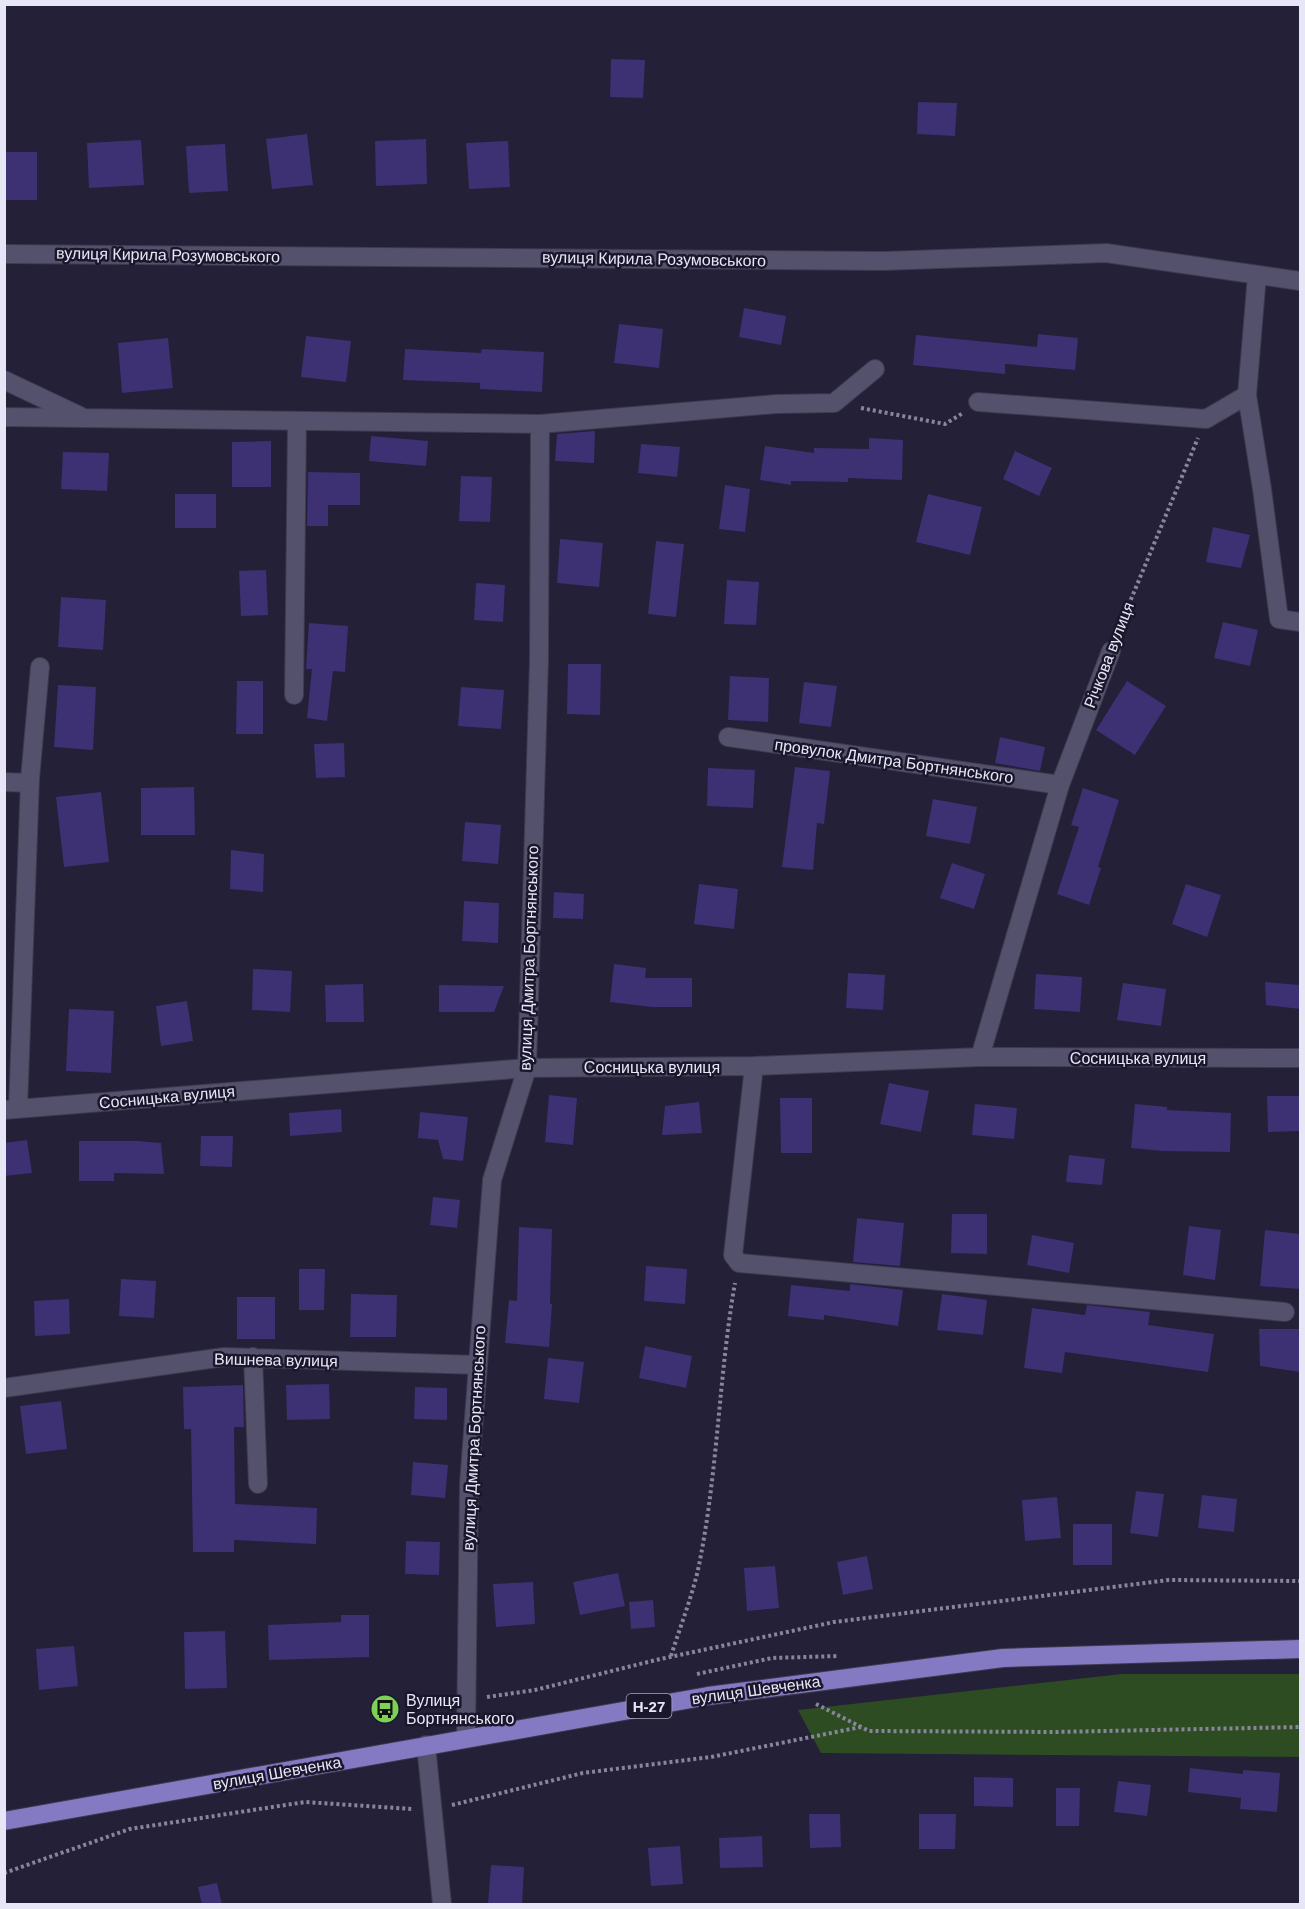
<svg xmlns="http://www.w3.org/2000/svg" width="1305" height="1909" font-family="Helvetica,sans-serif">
	<rect width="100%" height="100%" fill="#232037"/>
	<!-- green -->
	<path fill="#2e4c21" d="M 1122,1674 L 1300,1674 L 1300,1757 L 821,1753 L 798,1710 Z"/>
	<!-- building -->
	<path fill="#3d3073" d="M 611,59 L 645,60 L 643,98 L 610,97 Z
		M 918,102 L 957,103 L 955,136 L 917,134 Z
		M 307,134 L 313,185 L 272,189 L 266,139 Z
		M 426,139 L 427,184 L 376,186 L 375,141 Z
		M 141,140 L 144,185 L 89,188 L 87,143 Z
		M 508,141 L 510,187 L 469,189 L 466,143 Z
		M 225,144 L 228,191 L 189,193 L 186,146 Z
		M 4,152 L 37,152 L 37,200 L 4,200 Z
		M 744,308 L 786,316 L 781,345 L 739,337 Z
		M 619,324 L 663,329 L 659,368 L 614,363 Z
		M 1038,334 L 1078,338 L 1075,370 L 1005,364 L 1005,374 L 913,365 L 916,335 L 1037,347 Z
		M 306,336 L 351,341 L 346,382 L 301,377 Z
		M 168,338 L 173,388 L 122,393 L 118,343 Z
		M 405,349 L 481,353 L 482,349 L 544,352 L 542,392 L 480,389 L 480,383 L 403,380 Z
		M 595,431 L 594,463 L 555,461 L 557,434 Z
		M 371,436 L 428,441 L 426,466 L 369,461 Z
		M 869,438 L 903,440 L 902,480 L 848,478 L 848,482 L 791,481 L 791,485 L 760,480 L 765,446 L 814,453 L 814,448 L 869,449 Z
		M 271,441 L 271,487 L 232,487 L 232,442 Z
		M 641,444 L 680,447 L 677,477 L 638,473 Z
		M 1015,451 L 1052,468 L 1039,496 L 1003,479 Z
		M 63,452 L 109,453 L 107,491 L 61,489 Z
		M 308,472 L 360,473 L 360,505 L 328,505 L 328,526 L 307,526 Z
		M 461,476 L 492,477 L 490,522 L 459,521 Z
		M 725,485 L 750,489 L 745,532 L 719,529 Z
		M 175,494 L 216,494 L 216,528 L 175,528 Z
		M 928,494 L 982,507 L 970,555 L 916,542 Z
		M 1213,527 L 1250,535 L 1241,568 L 1206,562 Z
		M 560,539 L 603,543 L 599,587 L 557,583 Z
		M 656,541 L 684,544 L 676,617 L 648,614 Z
		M 266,570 L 268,615 L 241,616 L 239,571 Z
		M 727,580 L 759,582 L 756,625 L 724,624 Z
		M 476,583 L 505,585 L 503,622 L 474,620 Z
		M 61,597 L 106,600 L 103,650 L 58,647 Z
		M 1223,622 L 1258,630 L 1250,666 L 1214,658 Z
		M 309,623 L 348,626 L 345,672 L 333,671 L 327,721 L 307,718 L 312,669 L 306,669 Z
		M 568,664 L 601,664 L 600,715 L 567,714 Z
		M 730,676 L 769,678 L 768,722 L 728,720 Z
		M 237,681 L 263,681 L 263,734 L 236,734 Z
		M 1127,681 L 1166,706 L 1135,755 L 1096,730 Z
		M 804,682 L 837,686 L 831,727 L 799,723 Z
		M 58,685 L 96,687 L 93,750 L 54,747 Z
		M 461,687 L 504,690 L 501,729 L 458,726 Z
		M 1000,737 L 1045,747 L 1040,771 L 995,763 Z
		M 344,743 L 345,777 L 316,778 L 314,744 Z
		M 795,767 L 830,771 L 824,824 L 817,823 L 813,870 L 782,867 Z
		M 708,768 L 755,770 L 753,808 L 707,806 Z
		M 194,787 L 195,835 L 141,835 L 141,788 Z
		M 1083,788 L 1119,800 L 1098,867 L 1101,868 L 1089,905 L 1057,894 L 1079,827 L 1071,825 Z
		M 101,792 L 109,862 L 64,867 L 56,797 Z
		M 933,799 L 977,807 L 970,844 L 926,836 Z
		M 465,822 L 501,825 L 498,864 L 462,861 Z
		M 231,850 L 264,854 L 263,892 L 230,889 Z
		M 952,863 L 985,874 L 974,909 L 940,898 Z
		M 699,884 L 738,889 L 734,929 L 694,924 Z
		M 1186,884 L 1221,895 L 1207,937 L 1172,924 Z
		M 554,892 L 584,894 L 583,919 L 553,918 Z
		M 464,901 L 499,903 L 498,943 L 462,941 Z
		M 614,964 L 646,968 L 645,978 L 692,978 L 692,1007 L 651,1007 L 610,1002 Z
		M 253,969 L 292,971 L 290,1012 L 252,1010 Z
		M 848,973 L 885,975 L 883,1010 L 846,1008 Z
		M 1036,974 L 1082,977 L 1080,1012 L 1034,1009 Z
		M 1265,982 L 1300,985 L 1300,1009 L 1266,1005 Z
		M 1123,983 L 1166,989 L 1161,1026 L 1117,1020 Z
		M 363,984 L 364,1022 L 326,1022 L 325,985 Z
		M 439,985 L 504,986 L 494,1012 L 439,1012 Z
		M 187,1001 L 193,1041 L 161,1046 L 156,1006 Z
		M 69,1009 L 114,1011 L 111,1073 L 66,1071 Z
		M 889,1083 L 929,1091 L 921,1132 L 880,1124 Z
		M 549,1095 L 577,1098 L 573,1145 L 545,1142 Z
		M 1267,1096 L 1300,1096 L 1300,1131 L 1268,1132 Z
		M 780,1098 L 812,1098 L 812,1153 L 781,1153 Z
		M 699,1102 L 702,1133 L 662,1135 L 665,1106 Z
		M 975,1104 L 1017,1108 L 1014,1139 L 972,1135 Z
		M 1135,1104 L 1167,1107 L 1167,1110 L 1231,1113 L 1230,1152 L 1163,1151 L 1131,1148 Z
		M 341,1109 L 342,1132 L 290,1136 L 289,1113 Z
		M 420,1112 L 468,1117 L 463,1161 L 443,1159 L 438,1140 L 418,1138 Z
		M 201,1136 L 233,1136 L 232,1167 L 200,1166 Z
		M 27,1140 L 32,1173 L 4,1176 L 4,1143 Z
		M 79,1141 L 138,1141 L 161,1143 L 164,1174 L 114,1173 L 114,1181 L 79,1181 Z
		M 1069,1155 L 1105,1159 L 1102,1185 L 1066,1182 Z
		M 433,1197 L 460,1200 L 457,1228 L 430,1225 Z
		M 952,1214 L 987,1214 L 987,1254 L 951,1253 Z
		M 857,1218 L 904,1223 L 900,1266 L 853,1262 Z
		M 1189,1226 L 1221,1230 L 1215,1280 L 1183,1275 Z
		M 519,1227 L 552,1229 L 550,1304 L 552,1304 L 549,1347 L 505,1343 L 509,1300 L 517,1301 Z
		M 1265,1230 L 1300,1234 L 1300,1289 L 1260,1286 Z
		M 1032,1235 L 1074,1243 L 1069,1273 L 1027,1265 Z
		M 646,1266 L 687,1269 L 685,1304 L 644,1301 Z
		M 299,1269 L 325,1269 L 324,1310 L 299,1310 Z
		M 121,1279 L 156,1281 L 154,1318 L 119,1316 Z
		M 850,1284 L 903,1290 L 898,1326 L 824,1315 L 824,1320 L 788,1316 L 791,1285 L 850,1291 Z
		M 351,1294 L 397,1295 L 396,1337 L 350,1337 Z
		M 942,1294 L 987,1300 L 983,1335 L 937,1330 Z
		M 237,1297 L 275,1297 L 275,1339 L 237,1339 Z
		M 69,1299 L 70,1334 L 35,1336 L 34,1301 Z
		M 1087,1305 L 1150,1312 L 1148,1325 L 1214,1334 L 1208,1372 L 1065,1352 L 1062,1373 L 1024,1368 L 1032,1308 L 1085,1315 Z
		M 1259,1329 L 1300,1329 L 1300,1372 L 1260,1366 Z
		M 645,1346 L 692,1356 L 686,1388 L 639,1378 Z
		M 548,1358 L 584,1362 L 579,1403 L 544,1399 Z
		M 329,1384 L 330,1419 L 287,1420 L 286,1385 Z
		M 243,1385 L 244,1427 L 234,1427 L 235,1504 L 317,1508 L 316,1544 L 234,1540 L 234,1552 L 193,1552 L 191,1429 L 184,1429 L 183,1387 Z
		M 415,1387 L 447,1388 L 447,1420 L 414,1419 Z
		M 61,1401 L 67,1449 L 26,1454 L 20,1406 Z
		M 413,1462 L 448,1465 L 445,1498 L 411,1495 Z
		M 1136,1491 L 1164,1494 L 1158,1537 L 1130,1533 Z
		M 1202,1495 L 1237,1499 L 1234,1532 L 1198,1528 Z
		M 1057,1497 L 1061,1538 L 1025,1541 L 1022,1500 Z
		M 1073,1524 L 1112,1524 L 1112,1565 L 1073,1565 Z
		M 406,1541 L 440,1542 L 439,1575 L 405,1574 Z
		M 867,1556 L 873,1589 L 843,1595 L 837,1562 Z
		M 775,1566 L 779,1608 L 747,1611 L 744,1568 Z
		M 618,1573 L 625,1606 L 580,1615 L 573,1582 Z
		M 533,1582 L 535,1624 L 496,1627 L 493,1584 Z
		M 653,1600 L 655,1627 L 631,1629 L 629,1602 Z
		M 341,1615 L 369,1615 L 369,1657 L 269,1660 L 268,1625 L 341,1622 Z
		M 225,1631 L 227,1688 L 185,1689 L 184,1632 Z
		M 74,1646 L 78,1686 L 39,1690 L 36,1649 Z
		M 1190,1768 L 1243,1774 L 1243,1770 L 1280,1773 L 1277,1812 L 1240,1809 L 1241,1798 L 1188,1792 Z
		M 974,1777 L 1013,1778 L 1013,1807 L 974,1806 Z
		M 1118,1781 L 1151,1785 L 1147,1816 L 1114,1812 Z
		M 1056,1788 L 1080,1788 L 1079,1826 L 1056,1826 Z
		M 809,1814 L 840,1814 L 841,1847 L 810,1848 Z
		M 919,1814 L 956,1814 L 955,1849 L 919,1849 Z
		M 762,1836 L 763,1867 L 720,1868 L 719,1838 Z
		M 680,1846 L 683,1884 L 651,1886 L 648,1848 Z
		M 491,1865 L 524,1867 L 522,1905 L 488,1905 Z
		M 217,1883 L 222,1905 L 202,1905 L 198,1887 Z"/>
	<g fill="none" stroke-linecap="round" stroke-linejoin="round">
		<!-- minor casing -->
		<g stroke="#3d3a4e" stroke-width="20">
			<path id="minor" d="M 4,254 L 883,261 L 1106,253 L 1300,281
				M 4,380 L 80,416
				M 1247,395 L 1262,489 L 1279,619 L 1300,622
				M 978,402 L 1206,419 L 1247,395 L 1257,275
				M 4,417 L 540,424 L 776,404 L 834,403 L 875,369
				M 294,695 L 297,422
				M 728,737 L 1060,785
				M 4,782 L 30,783
				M 980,1057 L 1060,785 L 1111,651
				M 754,1066 L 733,1255 L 739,1263 L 1285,1312
				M 18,1109 L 30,779 L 40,667
				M 4,1110 L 527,1068 L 754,1066 L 980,1057 L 1300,1058
				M 253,1357 L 258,1484
				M 4,1388 L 224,1357 L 478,1365
				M 466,1738 L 469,1484 L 492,1180 L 527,1068 L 539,660 L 540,424
				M 426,1745 L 442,1904"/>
		</g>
		<!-- major casing -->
		<g stroke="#3d3a4e" stroke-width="20">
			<path id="major" d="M 4,1821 L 708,1696 L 1003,1658 L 1300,1649"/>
		</g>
		<!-- path -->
		<path stroke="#88869a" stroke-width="4" stroke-dasharray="3 3" stroke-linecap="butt" d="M 861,408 L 945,424 L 963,413
			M 1117,633 L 1198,438
			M 671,1656 C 681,1624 694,1592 700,1560 C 718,1468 719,1374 735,1283
			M 697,1674 L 772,1658 L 838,1656
			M 487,1697 L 535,1690 L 656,1660 L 834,1622 L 1169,1580 L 1300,1581
			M 816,1704 L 869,1731 L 1055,1732 L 1300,1727
			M 452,1805 L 583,1773 L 711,1757 L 861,1727
			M 4,1873 L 130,1829 L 305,1802 L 412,1809"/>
		<!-- minor -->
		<use href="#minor" stroke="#53516b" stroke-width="18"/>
		<!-- major -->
		<use href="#major" stroke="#847ac4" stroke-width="18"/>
	</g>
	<!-- icons -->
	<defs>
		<g id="bus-disc" transform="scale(1.5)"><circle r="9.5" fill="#7dd154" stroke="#1a172d"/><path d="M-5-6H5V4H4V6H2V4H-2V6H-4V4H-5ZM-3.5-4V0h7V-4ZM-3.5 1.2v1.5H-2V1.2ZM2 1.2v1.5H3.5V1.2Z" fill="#111"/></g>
	</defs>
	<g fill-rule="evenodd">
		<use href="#bus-disc" x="385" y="1709"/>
	</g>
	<g text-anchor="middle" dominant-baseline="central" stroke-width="5" stroke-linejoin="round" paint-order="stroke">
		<!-- shield labels -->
		<rect fill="#1a172d" stroke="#aaa8ba" stroke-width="1.5" x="626.5" y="1694" width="45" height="24" rx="4.5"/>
		<g font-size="15" font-weight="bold" fill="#e7e6f6">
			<text x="649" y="1706">Н-27</text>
		</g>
		<!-- street labels -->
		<g font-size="16" fill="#e7e6f6" stroke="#1a172d">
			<text transform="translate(168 255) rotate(1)">вулиця Кирила Розумовського</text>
			<text transform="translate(654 259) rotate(1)">вулиця Кирила Розумовського</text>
			<text transform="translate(1109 655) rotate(-69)">Річкова вулиця</text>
			<text transform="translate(894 761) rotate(8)">провулок Дмитра Бортнянського</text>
			<text transform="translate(529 958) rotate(-88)">вулиця Дмитра Бортнянського</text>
			<text x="1138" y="1058">Сосницька вулиця</text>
			<text x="652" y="1067">Сосницька вулиця</text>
			<text transform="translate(167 1097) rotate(-5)">Сосницька вулиця</text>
			<text transform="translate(276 1360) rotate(1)">Вишнева вулиця</text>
			<text transform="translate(474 1438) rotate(-87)">вулиця Дмитра Бортнянського</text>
			<text transform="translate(756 1690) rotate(-8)">вулиця Шевченка</text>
			<text transform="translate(277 1773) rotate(-10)">вулиця Шевченка</text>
		</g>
		<!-- poi labels -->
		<g font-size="16" fill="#e7e6f6" stroke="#1a172d" text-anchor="start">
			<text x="406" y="1700">Вулиця<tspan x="406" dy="18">Бортнянського</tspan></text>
		</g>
	</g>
	<!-- border -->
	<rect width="1305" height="1909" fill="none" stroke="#e7e6f6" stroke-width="12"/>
</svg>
